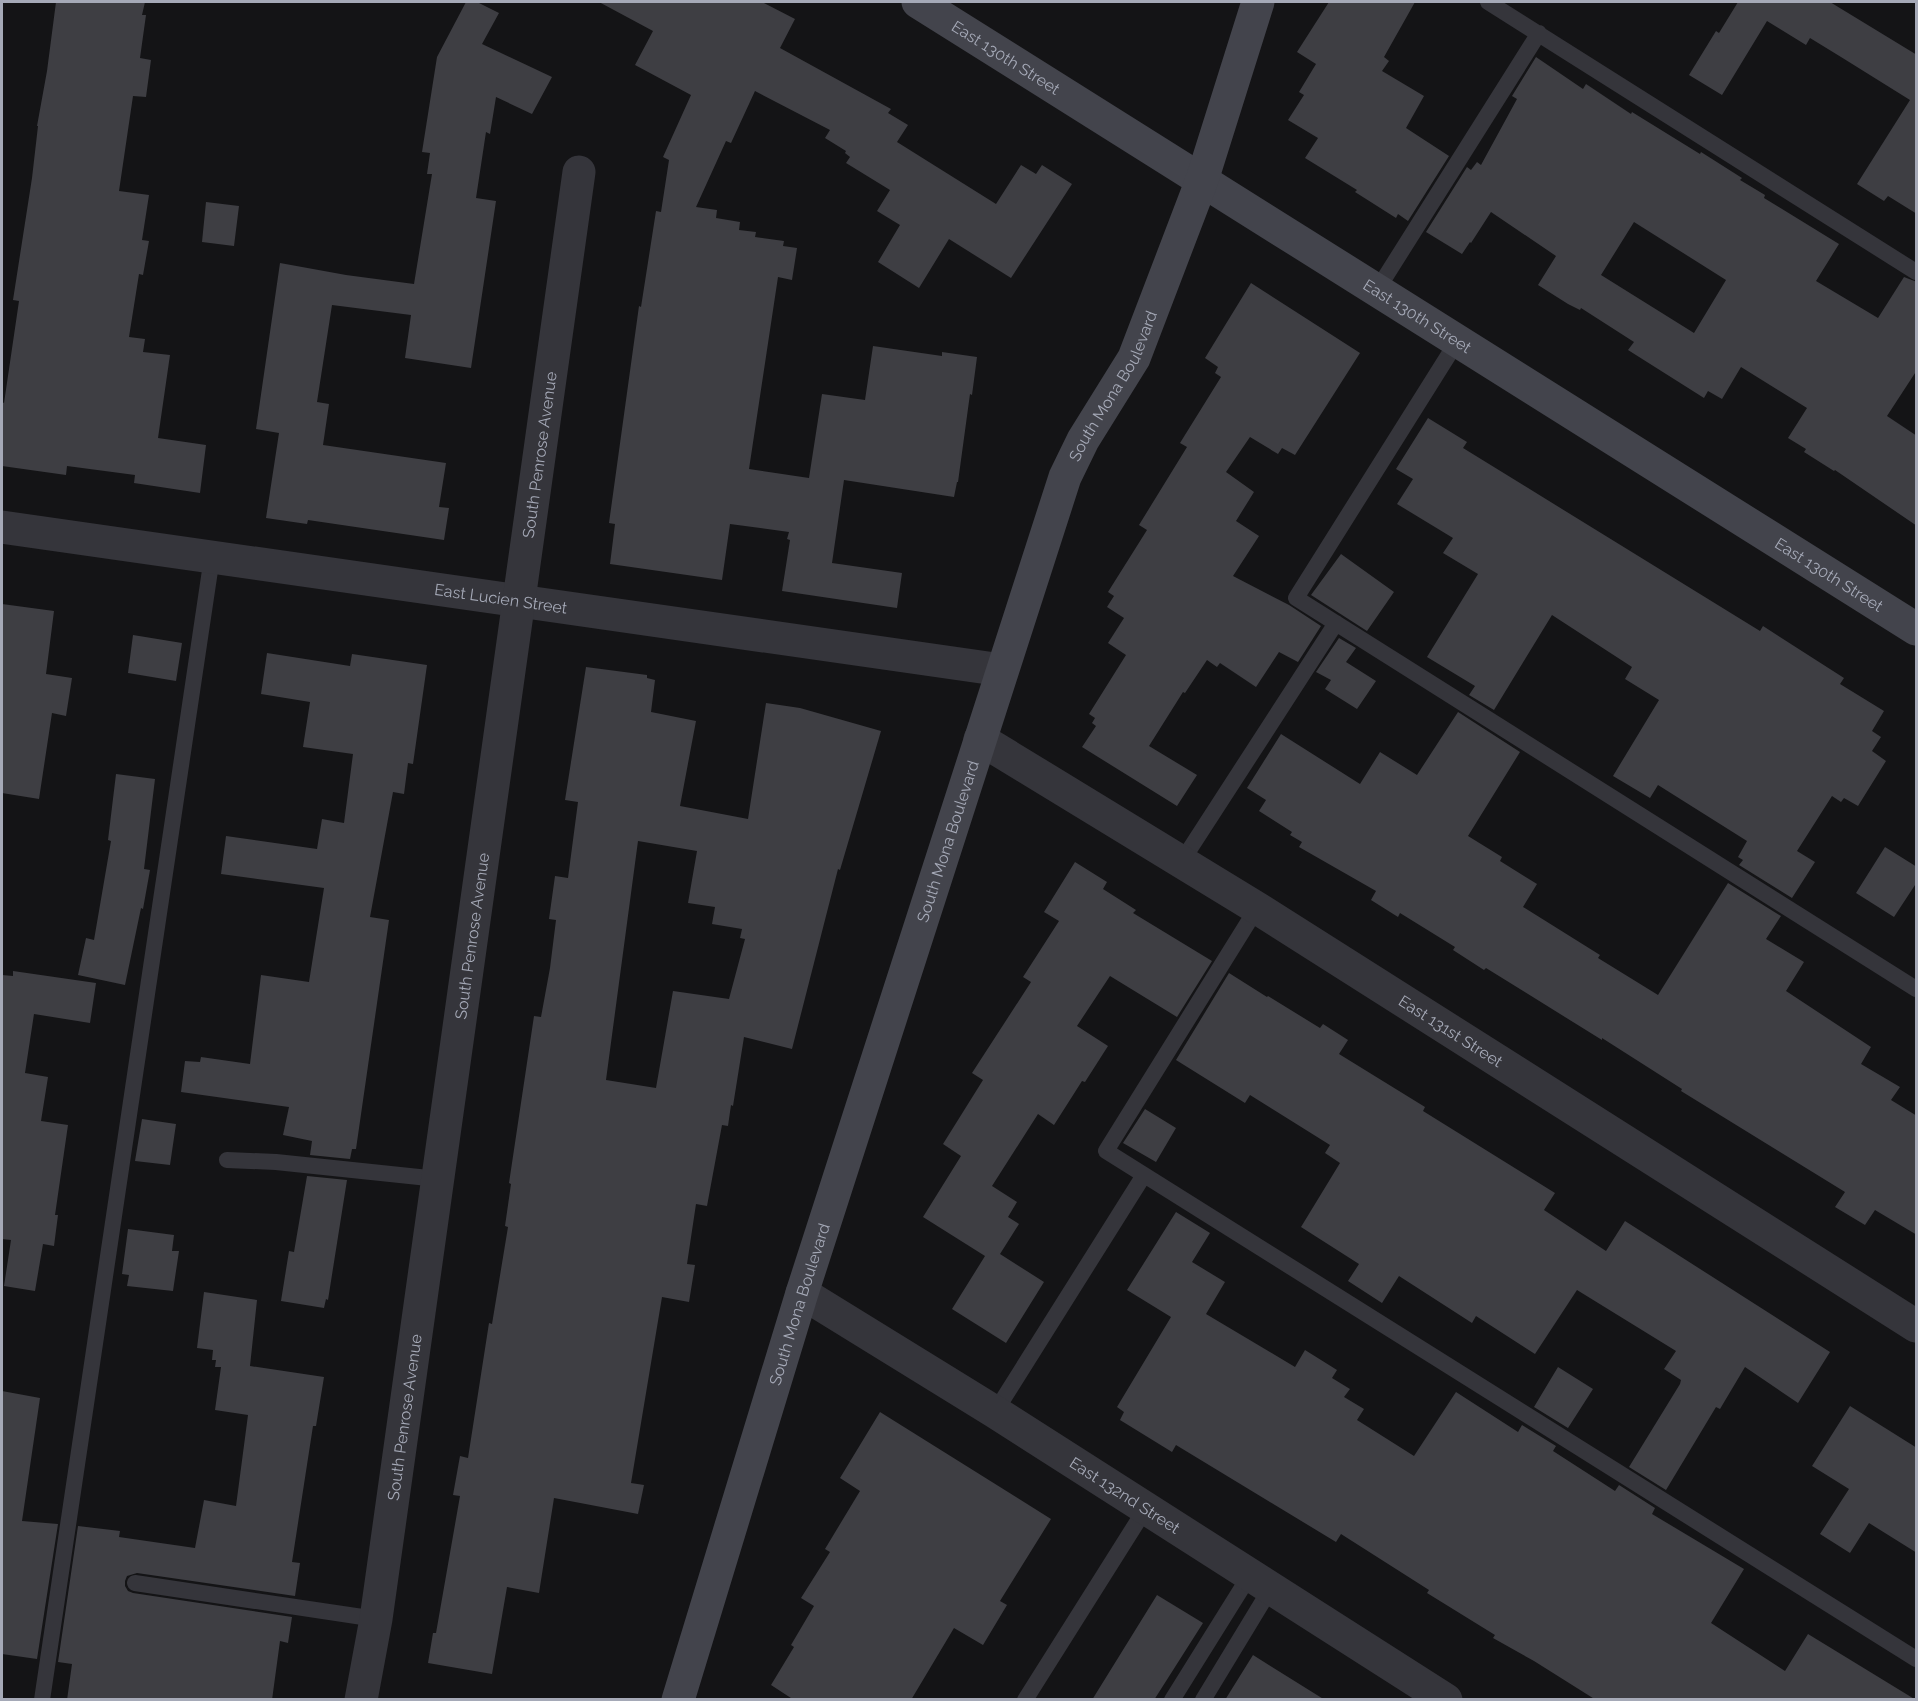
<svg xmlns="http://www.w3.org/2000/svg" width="1918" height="1701" font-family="Raleway,sans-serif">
	<rect width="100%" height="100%" fill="#141416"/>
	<!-- building -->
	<path fill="#3e3e43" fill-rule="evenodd" d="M 56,2 L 145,2 L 142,15 L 146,15 L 140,58 L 151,60 L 146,97 L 133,96 L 119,191 L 149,195 L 142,240 L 149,241 L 143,275 L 139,274 L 129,337 L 145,339 L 143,352 L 170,355 L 158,438 L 206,445 L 200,493 L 134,483 L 135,475 L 67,466 L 66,475 L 2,466 L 2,402 L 4,403 L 19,301 L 13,300 L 32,178 L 38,126 L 37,126 L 47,71 Z
		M 466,2 L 477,2 L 499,13 L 482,44 L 552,77 L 532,114 L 496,97 L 490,134 L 486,132 L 476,198 L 496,201 L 471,368 L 405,358 L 411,315 L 332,305 L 317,402 L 329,404 L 323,445 L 446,463 L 439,507 L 449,508 L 444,540 L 308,520 L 307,524 L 266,518 L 279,433 L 256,429 L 280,263 L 346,275 L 414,284 L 432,174 L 427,174 L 430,153 L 422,152 L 437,57 Z
		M 599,2 L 762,2 L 795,19 L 780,48 L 891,109 L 888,113 L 908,125 L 897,142 L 996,204 L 1021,165 L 1036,174 L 1042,165 L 1072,184 L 1011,278 L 949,239 L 919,288 L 878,262 L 900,225 L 877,211 L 890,190 L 846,163 L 850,157 L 845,153 L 846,151 L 825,138 L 830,130 L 755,91 L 731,143 L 726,141 L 696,207 L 717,210 L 716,218 L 740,222 L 739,230 L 756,232 L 755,237 L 784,241 L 783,246 L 797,248 L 792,280 L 778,277 L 749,469 L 809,478 L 822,394 L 865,400 L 873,346 L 942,356 L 942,352 L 977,357 L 972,395 L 970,394 L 958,482 L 957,482 L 954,497 L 844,480 L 832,563 L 902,573 L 897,608 L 782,591 L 790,540 L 787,539 L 789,532 L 730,524 L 722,580 L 610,564 L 615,524 L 609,523 L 639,306 L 641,307 L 656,211 L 661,212 L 669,160 L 663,157 L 691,95 L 635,65 L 653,31 Z
		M 1329,2 L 1415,2 L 1384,57 L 1389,61 L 1382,71 L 1424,96 L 1406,128 L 1449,156 L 1408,221 L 1398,214 L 1396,218 L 1355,192 L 1357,190 L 1305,158 L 1318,138 L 1288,120 L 1304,95 L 1299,92 L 1316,64 L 1297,52 Z
		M 1737,2 L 1830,2 L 1917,55 L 1917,214 L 1888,196 L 1884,201 L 1857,184 L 1910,100 L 1841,57 L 1810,38 L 1806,45 L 1767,21 L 1722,95 L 1689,75 L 1716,31 L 1719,33 L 1738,2 Z
		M 1536,57 L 1583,89 L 1586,84 L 1631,114 L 1632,112 L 1700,154 L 1701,152 L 1742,178 L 1740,180 L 1765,195 L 1764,198 L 1839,244 L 1816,281 L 1878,318 L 1904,277 L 1917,282 L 1917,370 L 1887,416 L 1917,436 L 1917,526 L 1835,470 L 1834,471 L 1804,452 L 1806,449 L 1788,438 L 1807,408 L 1741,367 L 1722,399 L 1708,391 L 1704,398 L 1628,350 L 1634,342 L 1581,308 L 1580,310 L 1568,304 L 1538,285 L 1556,256 L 1491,212 L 1471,243 L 1470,242 L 1462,254 L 1426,232 L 1467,167 L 1471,170 L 1477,162 L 1481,165 L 1517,99 L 1512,96 ZM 1634,222 L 1726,280 L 1694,333 L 1601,275 Z
		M 206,202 L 239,206 L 234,246 L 202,242 Z
		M 1251,283 L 1360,353 L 1295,455 L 1282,448 L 1278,454 L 1250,437 L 1226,472 L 1254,492 L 1236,521 L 1259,536 L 1233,576 L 1289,605 L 1321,626 L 1298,662 L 1279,652 L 1256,687 L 1220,663 L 1217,667 L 1207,660 L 1185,693 L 1183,692 L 1149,746 L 1197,775 L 1177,806 L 1082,747 L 1096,726 L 1092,723 L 1095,718 L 1089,714 L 1126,655 L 1108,643 L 1124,618 L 1107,607 L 1114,596 L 1108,592 L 1147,530 L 1139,525 L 1187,447 L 1180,443 L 1221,377 L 1215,373 L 1218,367 L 1205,358 Z
		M 1428,418 L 1467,442 L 1463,448 L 1760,631 L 1763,626 L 1844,678 L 1840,684 L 1884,711 L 1872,731 L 1881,737 L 1872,751 L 1886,761 L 1858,806 L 1844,798 L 1841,802 L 1832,796 L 1797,851 L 1815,862 L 1792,898 L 1739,865 L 1743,860 L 1738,857 L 1747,841 L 1658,785 L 1650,798 L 1613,776 L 1659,700 L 1625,679 L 1632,667 L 1552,615 L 1494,710 L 1469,695 L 1475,686 L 1427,657 L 1478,574 L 1443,553 L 1453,538 L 1397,504 L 1413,479 L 1396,469 Z
		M 1341,554 L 1394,592 L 1367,631 L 1311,595 Z
		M 2,604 L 54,611 L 46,674 L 72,678 L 66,716 L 52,713 L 39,799 L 2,793 Z
		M 133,635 L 182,643 L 176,681 L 128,673 Z
		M 1339,638 L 1356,648 L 1346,662 L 1376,681 L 1357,709 L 1325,689 L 1331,680 L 1316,672 Z
		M 267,653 L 350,666 L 352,654 L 427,665 L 413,764 L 408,763 L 404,794 L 393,792 L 370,917 L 389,920 L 356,1149 L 352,1149 L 350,1159 L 310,1155 L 312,1141 L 283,1135 L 289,1107 L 181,1092 L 185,1061 L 200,1062 L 201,1057 L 250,1064 L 261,975 L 309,982 L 324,888 L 221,874 L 226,836 L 317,849 L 322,819 L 344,823 L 353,754 L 303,747 L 310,702 L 261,694 Z
		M 586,667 L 647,675 L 647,678 L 655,680 L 651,712 L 696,721 L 680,806 L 748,819 L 766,703 L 800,708 L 881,731 L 840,870 L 838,869 L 792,1049 L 744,1037 L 733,1106 L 731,1105 L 728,1126 L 722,1125 L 707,1206 L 696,1204 L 687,1264 L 695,1265 L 689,1302 L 662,1297 L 631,1483 L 644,1485 L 638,1514 L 554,1498 L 539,1593 L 507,1587 L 492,1674 L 428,1663 L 433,1633 L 436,1633 L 460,1496 L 453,1495 L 460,1456 L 468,1458 L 489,1323 L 492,1324 L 508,1227 L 505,1226 L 511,1184 L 509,1183 L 534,1016 L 541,1017 L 550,968 L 556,920 L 549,919 L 555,876 L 568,878 L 578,802 L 565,800 ZM 638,841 L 697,851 L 688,903 L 715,907 L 712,924 L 742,929 L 740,938 L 745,939 L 729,999 L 673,991 L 656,1088 L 606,1080 Z
		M 1458,712 L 1520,752 L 1468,836 L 1502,857 L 1500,861 L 1537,884 L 1523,907 L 1600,955 L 1598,958 L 1658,995 L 1728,883 L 1781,916 L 1766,939 L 1804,962 L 1786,991 L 1871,1047 L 1861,1064 L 1900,1087 L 1891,1100 L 1917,1116 L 1917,1235 L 1875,1210 L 1865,1225 L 1835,1207 L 1845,1192 L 1681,1091 L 1682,1089 L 1602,1038 L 1602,1040 L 1486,968 L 1484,970 L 1453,950 L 1455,947 L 1400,913 L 1398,917 L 1371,900 L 1376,891 L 1299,847 L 1302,842 L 1290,835 L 1292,832 L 1259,811 L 1266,800 L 1247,788 L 1281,734 L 1360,784 L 1380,752 L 1417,775 Z
		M 116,774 L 155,779 L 144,869 L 150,870 L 143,909 L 141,908 L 125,985 L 78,975 L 86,938 L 94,940 L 111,841 L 108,840 Z
		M 1885,847 L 1917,867 L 1917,882 L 1894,917 L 1856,893 Z
		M 1075,862 L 1107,882 L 1103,889 L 1136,910 L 1133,913 L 1212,961 L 1177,1017 L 1110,976 L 1077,1026 L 1108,1046 L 1085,1082 L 1082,1081 L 1054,1125 L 1038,1114 L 992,1186 L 1017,1202 L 1008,1217 L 1019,1224 L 1000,1254 L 1044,1282 L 1006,1343 L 952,1309 L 985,1256 L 923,1217 L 961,1156 L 943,1144 L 983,1080 L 972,1073 L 1031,982 L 1023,977 L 1059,921 L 1044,912 Z
		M 13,971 L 96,983 L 90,1023 L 34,1014 L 25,1073 L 48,1077 L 41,1121 L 68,1125 L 55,1215 L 58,1215 L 54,1246 L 43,1244 L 35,1291 L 4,1286 L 11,1240 L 2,1239 L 2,975 L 13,976 Z
		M 1229,973 L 1267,997 L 1268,996 L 1320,1028 L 1323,1024 L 1348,1040 L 1339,1054 L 1425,1107 L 1423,1111 L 1555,1193 L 1544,1210 L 1606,1251 L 1625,1221 L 1830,1352 L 1798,1403 L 1745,1367 L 1720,1409 L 1716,1407 L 1666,1490 L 1629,1467 L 1680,1384 L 1681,1380 L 1664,1369 L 1676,1351 L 1577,1290 L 1535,1354 L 1476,1316 L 1472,1323 L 1399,1276 L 1382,1303 L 1348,1281 L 1359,1264 L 1301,1227 L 1340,1163 L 1325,1153 L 1330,1145 L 1250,1095 L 1245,1103 L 1176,1060 Z
		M 1145,1109 L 1176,1128 L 1156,1162 L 1123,1143 Z
		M 142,1119 L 176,1124 L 170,1165 L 135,1161 Z
		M 307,1176 L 347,1180 L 328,1300 L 326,1299 L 324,1308 L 281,1301 L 289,1251 L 294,1252 Z
		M 1176,1212 L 1210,1233 L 1192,1262 L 1225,1282 L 1206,1314 L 1295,1367 L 1305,1350 L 1337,1370 L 1332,1378 L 1350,1389 L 1344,1397 L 1364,1409 L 1357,1420 L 1414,1456 L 1456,1392 L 1518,1432 L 1522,1425 L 1556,1446 L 1553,1451 L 1615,1491 L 1619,1485 L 1655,1508 L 1652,1514 L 1744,1569 L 1711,1623 L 1785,1671 L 1808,1634 L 1916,1700 L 1596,1700 L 1534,1661 L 1493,1638 L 1495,1635 L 1427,1593 L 1429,1590 L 1341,1534 L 1336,1542 L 1176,1445 L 1172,1452 L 1120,1420 L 1124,1412 L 1117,1407 L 1171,1317 L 1127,1290 Z
		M 128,1229 L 174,1235 L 172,1251 L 179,1251 L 173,1291 L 127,1286 L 129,1275 L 122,1274 Z
		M 204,1292 L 257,1300 L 250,1366 L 324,1377 L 316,1426 L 313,1426 L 292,1562 L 300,1563 L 295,1596 L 137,1573 L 127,1576 L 125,1581 L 125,1586 L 128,1591 L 133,1593 L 292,1617 L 288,1643 L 280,1641 L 272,1700 L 67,1700 L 72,1664 L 58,1662 L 78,1526 L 120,1531 L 119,1537 L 195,1548 L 204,1500 L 236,1506 L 248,1415 L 215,1410 L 221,1367 L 215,1367 L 216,1360 L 212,1360 L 213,1350 L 197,1348 Z
		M 1558,1367 L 1593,1389 L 1568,1428 L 1534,1407 Z
		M 2,1391 L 40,1398 L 22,1521 L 58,1524 L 37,1659 L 2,1654 Z
		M 1850,1406 L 1917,1448 L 1917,1553 L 1869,1523 L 1850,1553 L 1820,1534 L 1849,1489 L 1812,1466 Z
		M 880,1412 L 1051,1519 L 1000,1601 L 1007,1605 L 983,1645 L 954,1628 L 911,1700 L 794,1700 L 771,1685 L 794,1647 L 791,1645 L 814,1606 L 801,1598 L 830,1552 L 825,1549 L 860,1491 L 840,1478 Z
		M 1157,1595 L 1203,1623 L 1154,1700 L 1092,1700 Z
		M 1253,1655 L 1325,1700 L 1225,1700 Z"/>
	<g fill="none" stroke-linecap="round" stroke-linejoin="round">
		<!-- lane -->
		<path stroke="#35353b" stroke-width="16" d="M 1488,2 L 1916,272
			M 1377,290 L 1539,33
			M 1458,340 L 1296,598 L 1916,989
			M 1182,861 L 1336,623
			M 1257,908 L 1106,1151 L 1916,1659
			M 227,1160 L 276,1162 L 438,1179
			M 995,1412 L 1144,1175
			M 135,1583 L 376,1619
			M 42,1700 L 212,557
			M 1025,1700 L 1146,1508
			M 1172,1700 L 1250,1575
			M 1203,1700 L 1271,1588"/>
		<!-- street -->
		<g stroke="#35353b" stroke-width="33">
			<path id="s1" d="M 2,527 L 1002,670"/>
			<path id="s2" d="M 980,739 L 1257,908 L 1916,1326"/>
			<path id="s3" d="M 802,1293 L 995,1412 L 1446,1700"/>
			<path id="s4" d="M 361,1700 L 376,1619 L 579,172"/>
		</g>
		<!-- secondary -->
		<g stroke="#43444c" stroke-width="33">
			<path id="s5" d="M 918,2 L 1916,629"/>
			<path id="s6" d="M 678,1700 L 802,1293 L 1065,477 L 1083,440 L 1134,358 L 1202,180 L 1258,2"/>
		</g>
	</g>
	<g text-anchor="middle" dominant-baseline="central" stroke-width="4.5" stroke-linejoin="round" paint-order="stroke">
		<!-- street labels -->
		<g font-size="16" fill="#a5a9b7" stroke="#0f0f11">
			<text stroke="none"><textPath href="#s5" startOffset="104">East 130th Street</textPath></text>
			<text stroke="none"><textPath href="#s5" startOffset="590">East 130th Street</textPath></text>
			<text stroke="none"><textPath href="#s6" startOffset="1386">South Mona Boulevard</textPath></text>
			<text stroke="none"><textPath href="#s4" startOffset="1258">South Penrose Avenue</textPath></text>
			<text stroke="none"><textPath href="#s5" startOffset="1076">East 130th Street</textPath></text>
			<text stroke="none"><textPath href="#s1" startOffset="504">East Lucien Street</textPath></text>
			<text stroke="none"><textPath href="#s6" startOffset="900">South Mona Boulevard</textPath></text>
			<text stroke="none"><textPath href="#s4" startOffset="772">South Penrose Avenue</textPath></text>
			<text stroke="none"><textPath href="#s2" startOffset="554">East 131st Street</textPath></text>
			<text stroke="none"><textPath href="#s6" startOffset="414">South Mona Boulevard</textPath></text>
			<text stroke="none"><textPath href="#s4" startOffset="286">South Penrose Avenue</textPath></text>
			<text stroke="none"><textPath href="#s3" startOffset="381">East 132nd Street</textPath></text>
		</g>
	</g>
	<!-- border -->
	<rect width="1918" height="1701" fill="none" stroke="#a5a9b7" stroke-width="6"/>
</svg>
